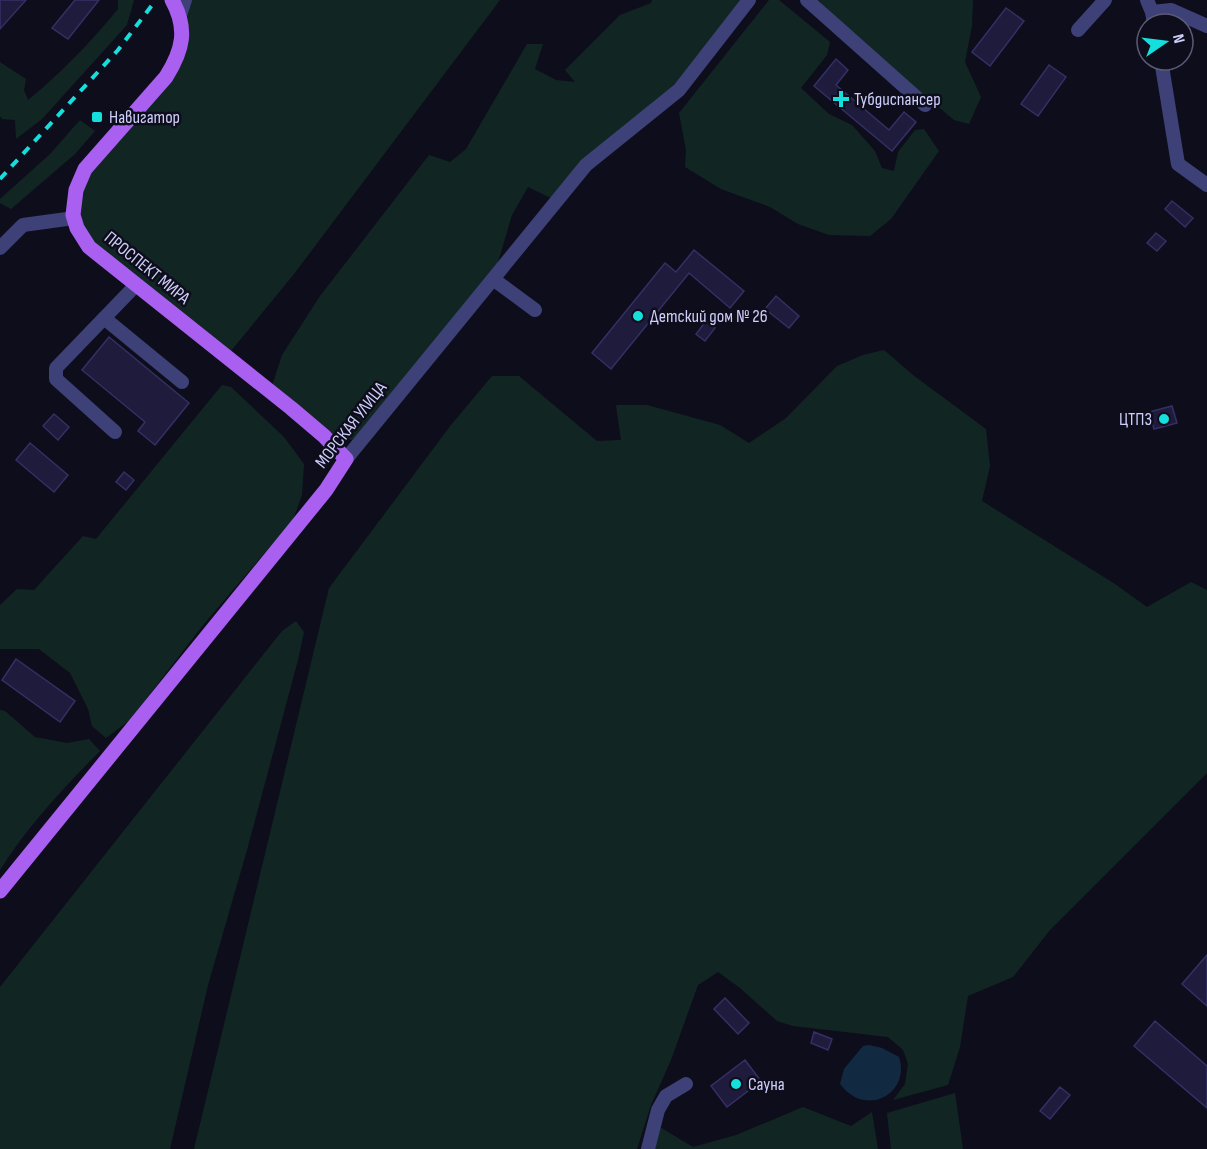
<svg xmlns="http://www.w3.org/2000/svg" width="1207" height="1149" font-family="'Sofia Sans Condensed',sans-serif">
	<rect width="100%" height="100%" fill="#0e0d1c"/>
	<!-- green -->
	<path fill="#112623" d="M 118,0 L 134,0 L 127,25 L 42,119 L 16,139 L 15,120 L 2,119 L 0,116 L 0,62 L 26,79 L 24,90 L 28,100 C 61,73 91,42 118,9 Z
		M 185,0 L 500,0 L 294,274 L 226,357 L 77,228 L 76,190 L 166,77 Z
		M 652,0 L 749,0 L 679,90 L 586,165 L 557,201 L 528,187 L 512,215 L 493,279 L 361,441 L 324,436 L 270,392 L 282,355 L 320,296 L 429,155 L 450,162 L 466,149 L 527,44 L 543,44 L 535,69 L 556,80 L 575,82 L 565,70 L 620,15 L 651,3 Z
		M 769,0 L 779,0 L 830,42 L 827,55 L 801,88 L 829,114 L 852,125 L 875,151 L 882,168 L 894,171 L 898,152 L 915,130 L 924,129 L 939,151 L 891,219 L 870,236 L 829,235 L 798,224 L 770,207 L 721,189 L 685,167 L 686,150 L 679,113 Z
		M 818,0 L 973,0 L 972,26 L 965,62 L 981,97 L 969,124 L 954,120 L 875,54 Z
		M 80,120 L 95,131 L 75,154 L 11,209 L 0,203 L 0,199 L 50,154 Z
		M 884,350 L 913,375 L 986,429 L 990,466 L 982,501 L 1115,584 L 1147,607 L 1191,582 L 1207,590 L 1207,773 L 1050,930 L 1013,977 L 968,996 L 960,1047 L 948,1085 L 893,1100 L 905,1084 L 908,1064 L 903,1050 L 888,1037 L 793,1026 L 777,1021 L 740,988 L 718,972 L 698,985 L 671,1060 L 651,1105 L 637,1149 L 194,1149 L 329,588 L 451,425 L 492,376 L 519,376 L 597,441 L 621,440 L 616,405 L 647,405 L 720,425 L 749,443 L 786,418 L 837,366 L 863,355 Z
		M 222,385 L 231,387 L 284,437 L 304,464 L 302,495 L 293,520 L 203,625 L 130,720 L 106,738 L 92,726 L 88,709 L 70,673 L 39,649 L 0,649 L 0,605 L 17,589 L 34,590 L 83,536 L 96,539 Z
		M 296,621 L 304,632 L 298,660 L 247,850 L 208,985 L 170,1149 L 0,1149 L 0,987 L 282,631 Z
		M 0,710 L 5,711 L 35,737 L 67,743 L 89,739 L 100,751 C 63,788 28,826 0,870 Z
		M 955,1093 L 963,1149 L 891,1149 L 887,1113 Z
		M 803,1107 L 851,1126 L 872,1112 L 878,1149 L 654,1149 L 658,1126 L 693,1147 L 736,1135 Z"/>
	<!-- water -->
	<path fill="#122a41" d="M 869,1045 L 882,1048 L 899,1057 C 911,1093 866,1119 840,1084 L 844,1069 L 863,1046 Z"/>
	<!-- building -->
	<path fill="#1e1b3c" stroke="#343065" stroke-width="1.5" d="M 0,0 L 26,0 L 0,29 Z
		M 75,0 L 99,0 L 68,39 L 52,28 Z
		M 1006,8 L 1024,21 L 990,66 L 972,52 Z
		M 836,59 L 848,70 L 836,85 L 889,130 L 904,112 L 916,122 L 892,151 L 814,86 Z
		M 1049,65 L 1066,77 L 1038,116 L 1021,104 Z
		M 1172,201 L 1193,218 L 1185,227 L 1165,209 Z
		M 1156,233 L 1166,241 L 1157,251 L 1147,243 Z
		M 694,250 L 744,291 L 730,308 L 689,273 L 611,369 L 592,353 L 665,263 L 676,272 Z
		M 776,296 L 799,316 L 789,328 L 765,309 Z
		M 706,321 L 715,328 L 705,341 L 696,334 Z
		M 109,337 L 189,403 L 155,445 L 138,431 L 145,422 L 82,370 Z
		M 1172,406 L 1177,423 L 1154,429 L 1149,412 Z
		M 54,414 L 69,427 L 58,440 L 43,426 Z
		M 30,443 L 68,475 L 54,492 L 16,460 Z
		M 124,472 L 134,480 L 126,490 L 116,482 Z
		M 16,659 L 75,701 L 60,722 L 2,680 Z
		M 1207,955 L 1207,1006 L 1182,984 Z
		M 725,998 L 749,1023 L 738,1034 L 714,1009 Z
		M 1155,1021 L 1207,1066 L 1207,1108 L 1134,1046 Z
		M 814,1032 L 832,1039 L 828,1050 L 811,1043 Z
		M 745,1060 L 761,1081 L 727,1107 L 711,1086 Z
		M 1060,1087 L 1070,1095 L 1050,1119 L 1040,1111 Z"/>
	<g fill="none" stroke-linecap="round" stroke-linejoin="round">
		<!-- minor -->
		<path stroke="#3d4177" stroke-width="14" d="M 807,0 L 925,105
			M 1147,0 L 1152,12 L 1154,24
			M 1152,12 L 1171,10 L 1207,26
			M 180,15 L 185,0
			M 1078,30 L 1105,0
			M 1161,60 L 1178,164 L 1207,185
			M 0,248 L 23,225 L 74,218
			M 493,279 L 535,310
			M 104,318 L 182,382
			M 115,432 L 56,379 L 56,368 L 136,285
			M 346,459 L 586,165 L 679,90 L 749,0
			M 648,1149 L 658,1110 L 666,1096 L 686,1084"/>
		<!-- major -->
		<path stroke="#a95ff0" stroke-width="15" d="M 0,891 L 326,490 L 346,459 L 324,436 L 291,408 L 89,247 L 77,228 L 73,215 L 76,190 L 85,169 L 166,77 C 183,50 188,29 172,0"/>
		<!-- rail -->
		<path stroke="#15dfdc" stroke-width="4" stroke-dasharray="9 8" stroke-linecap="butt" d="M 0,179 L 118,50 L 156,0"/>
	</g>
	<!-- markers -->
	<g fill="#15dfdc" stroke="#0e0d1c" stroke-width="2">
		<path d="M838 90h6v6h6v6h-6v6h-6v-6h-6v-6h6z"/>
		<rect x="91" y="111" width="12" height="12" rx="3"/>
		<circle cx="638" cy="316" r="6"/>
		<circle cx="1164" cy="419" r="6"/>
		<circle cx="736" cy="1084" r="6"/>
	</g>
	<g text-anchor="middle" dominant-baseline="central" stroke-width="5" stroke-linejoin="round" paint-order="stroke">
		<!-- poi labels -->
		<g font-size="18" fill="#cecefa" stroke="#0e0d1c" text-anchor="start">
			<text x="854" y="99">Тубдиспансер</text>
			<text x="109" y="117">Навигатор</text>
			<text x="650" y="316">Детский дом № 26</text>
			<text x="1152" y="419" text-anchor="end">ЦТП3</text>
			<text x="748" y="1084">Сауна</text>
		</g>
		<!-- street labels -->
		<g font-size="18" fill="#cecefa" stroke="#0e0d1c">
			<text transform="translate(147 268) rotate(39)">ПРОСПЕКТ МИРА</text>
			<text transform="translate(351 425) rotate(-52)">МОРСКАЯ УЛИЦА</text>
		</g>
	</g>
	<!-- north arrow -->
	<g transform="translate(1165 42) rotate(76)"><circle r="28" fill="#0e0d1c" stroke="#5b5a75" stroke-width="1.5"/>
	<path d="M0-4.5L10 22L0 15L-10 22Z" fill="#15dfdc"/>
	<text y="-9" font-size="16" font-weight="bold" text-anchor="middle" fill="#cecefa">N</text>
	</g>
</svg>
